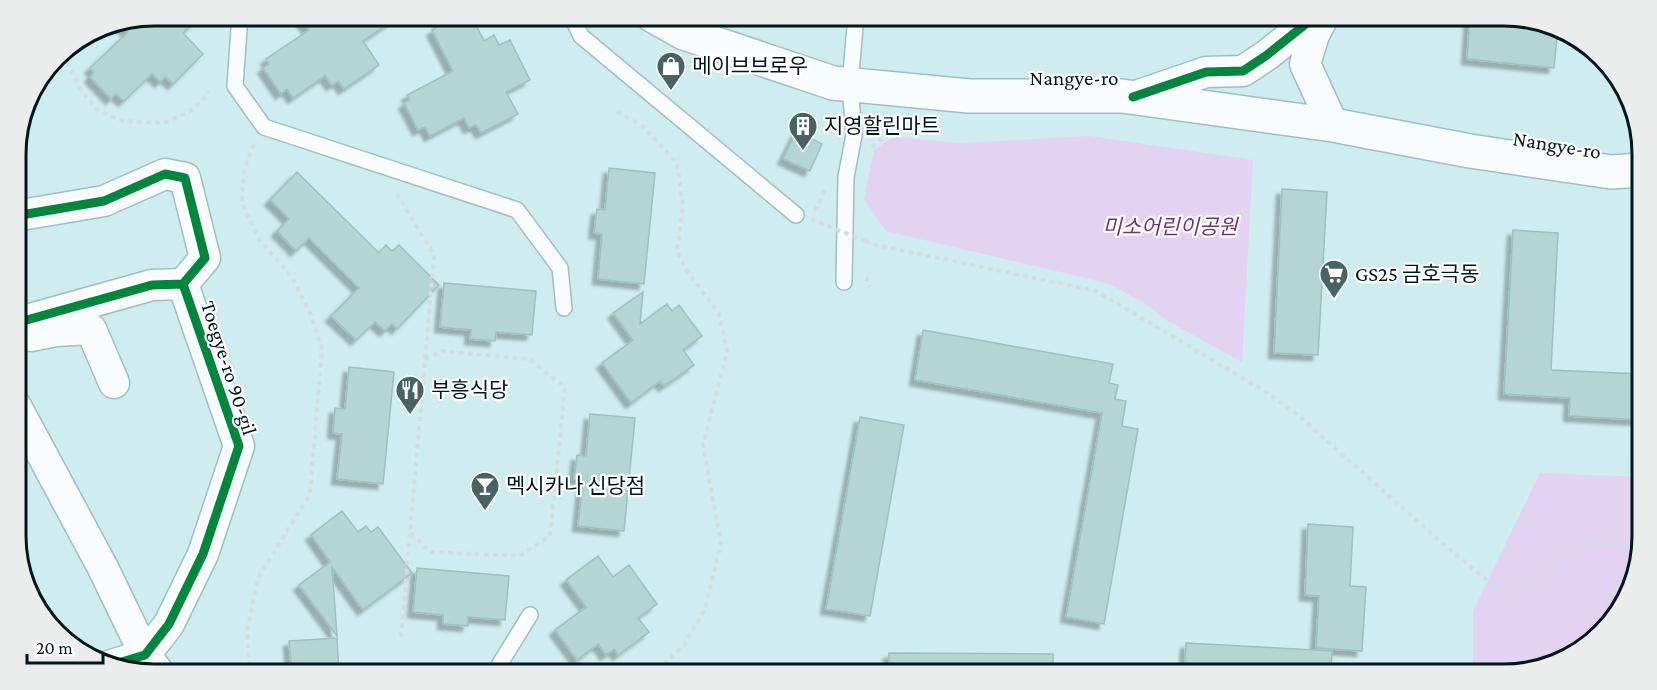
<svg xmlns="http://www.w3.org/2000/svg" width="1657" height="690" font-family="'Crimson Pro','Noto Sans KR',serif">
	<defs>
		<filter id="shadow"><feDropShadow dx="-5.5" dy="5.5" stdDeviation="1.5" flood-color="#0004"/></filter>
	</defs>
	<rect width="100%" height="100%" fill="#cfecf0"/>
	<!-- green -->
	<path fill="#e3d2f2" d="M 1090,136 L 1253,160 L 1242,362 L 1166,320 L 1143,302 L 1107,283 L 886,231 L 864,199 L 874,150 L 893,137 L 960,143 Z
		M 1540,473 L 1642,477 L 1642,537 L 1632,589 L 1588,647 L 1512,675 L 1473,675 L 1473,611 Z"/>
	<!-- building -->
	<path fill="#b5d4d4" stroke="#a0bfc0" stroke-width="1.5" filter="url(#shadow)" d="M 153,15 L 202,15 L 183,33 L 203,54 L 173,84 L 165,77 L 160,82 L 152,74 L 124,101 L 116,94 L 111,99 L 90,77 L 94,72 L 90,68 L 128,32 L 118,22 Z
		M 298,15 L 401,15 L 363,41 L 379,65 L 344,89 L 338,81 L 332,85 L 325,76 L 293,98 L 287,89 L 281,94 L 263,68 L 269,64 L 266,59 L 309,30 Z
		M 435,15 L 471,15 L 484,41 L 494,35 L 499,45 L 510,40 L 530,80 L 506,92 L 518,114 L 481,133 L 476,125 L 469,128 L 464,118 L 430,136 L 425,127 L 418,130 L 404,103 L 410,100 L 407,95 L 453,71 L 432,30 L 441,25 Z
		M 1470,15 L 1504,15 L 1556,25 L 1558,27 L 1554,68 L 1467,59 Z
		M 797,131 L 822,144 L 810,171 L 783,159 Z
		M 609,168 L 655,173 L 644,284 L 598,279 L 602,234 L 594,233 L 597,209 L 605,210 Z
		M 297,172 L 379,253 L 386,245 L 392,251 L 399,245 L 439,285 L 397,329 L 392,324 L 385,331 L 375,322 L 356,340 L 331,316 L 359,288 L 309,238 L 296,251 L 277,231 L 289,219 L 270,200 Z
		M 1282,189 L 1327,192 L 1318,355 L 1274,353 Z
		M 1513,230 L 1558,233 L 1551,370 L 1641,374 L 1642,420 L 1569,416 L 1570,398 L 1504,394 Z
		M 444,283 L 536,291 L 532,335 L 496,332 L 495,341 L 470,339 L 471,330 L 440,327 Z
		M 643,292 L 640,324 L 667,304 L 672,311 L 679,305 L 702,336 L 683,350 L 694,365 L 664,386 L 660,381 L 631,403 L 602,363 L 633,340 L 613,313 Z
		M 923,330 L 1113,364 L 1109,383 L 1118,385 L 1115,399 L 1126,401 L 1122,426 L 1138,429 L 1104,624 L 1066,617 L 1102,413 L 915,380 Z
		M 349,367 L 394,372 L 383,484 L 337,479 L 342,434 L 333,433 L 335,408 L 345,409 Z
		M 590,414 L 635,418 L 624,531 L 578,526 L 583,480 L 574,479 L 577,455 L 586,456 Z
		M 860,417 L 904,425 L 870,616 L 826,609 Z
		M 342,511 L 358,532 L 366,526 L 371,532 L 378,527 L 412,573 L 363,610 L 332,567 L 337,636 L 299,585 L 330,562 L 311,535 Z
		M 1308,524 L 1353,527 L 1350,586 L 1366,587 L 1362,651 L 1316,648 L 1319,596 L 1305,595 Z
		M 598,556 L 613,577 L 629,565 L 657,604 L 638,618 L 649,632 L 618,655 L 614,649 L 606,655 L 598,644 L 577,660 L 555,630 L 586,607 L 566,580 Z
		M 417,568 L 509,576 L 505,620 L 468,617 L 468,626 L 443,624 L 443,615 L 413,612 Z
		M 337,638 L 339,675 L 292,675 L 289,641 Z
		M 1186,643 L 1332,651 L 1331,675 L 1184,675 Z
		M 889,653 L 1053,654 L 1053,675 L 889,675 Z"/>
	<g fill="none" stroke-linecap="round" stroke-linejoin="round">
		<!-- service casing -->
		<g stroke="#9fbfc3" stroke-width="18">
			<path id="service" d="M 240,15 L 235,86 L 264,127 L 517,210 L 560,268 L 564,308
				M 571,15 L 581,36 L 796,215
				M 844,282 L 846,177 L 854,135 L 850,85 L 856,15
				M 493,675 L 530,615"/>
		</g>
		<!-- minor casing -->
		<g stroke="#9fbfc3" stroke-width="33">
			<path id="minor" d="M 1324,15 L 1314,35 L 1305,64 L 1333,125
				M 1133,97 L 1206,72 L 1243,71 L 1267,55 L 1317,15
				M 15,216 L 104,201 L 165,174 L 185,178 L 205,258 L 183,284 L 152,285 L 16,323
				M 31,336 L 56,331 L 91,329 L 114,383
				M 16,406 L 103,568 L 145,655 L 161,675
				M 108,666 L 145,655 L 169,624 L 203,554 L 239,446 L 183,284"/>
		</g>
		<!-- secondary casing -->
		<g stroke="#9fbfc3" stroke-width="36">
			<path id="secondary" d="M 652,15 L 684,33 L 833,83 L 969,96 L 1122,96 L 1333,125 L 1470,151 L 1611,172 L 1641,170"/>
		</g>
		<!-- path -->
		<path stroke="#d3dddd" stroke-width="4" stroke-dasharray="4.5 4.5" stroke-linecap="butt" d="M 69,45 L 66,61 L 82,92 L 98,110 L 123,121 L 164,123 L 194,109 L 210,91
			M 617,112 L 640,124 L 677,163 L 683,206 L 677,252 L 687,271 L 719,314 L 727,352 L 703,445 L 721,543 L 705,609 L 684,645 L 653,675
			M 872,147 L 885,136
			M 397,194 L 434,255 L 401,637
			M 815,211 L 825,190
			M 865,241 L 872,244 L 1096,291 L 1266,392 L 1299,416 L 1449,549 L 1503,593 L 1547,570 L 1585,544 L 1640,546
			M 866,277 L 870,287
			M 411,533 L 430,552 L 519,556 L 550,536 L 565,387 L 529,359 L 442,351 L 425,359
			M 1606,623 L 1608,595 L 1639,553
			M 250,675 L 247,631 L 258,578 L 310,494 L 322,349 L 311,315 L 293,279 L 259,239 L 242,203 L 243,174 L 254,142"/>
		<!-- service -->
		<use href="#service" stroke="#f8fcfd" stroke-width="15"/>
		<!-- minor -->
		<use href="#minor" stroke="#f8fcfd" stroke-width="30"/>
		<!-- secondary -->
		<use href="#secondary" stroke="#f8fcfd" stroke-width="33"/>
		<!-- path-bridge -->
		<path stroke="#d3dddd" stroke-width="4" stroke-dasharray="4.5 4.5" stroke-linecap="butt" d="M 811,219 L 865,241"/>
		<!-- cycleway casing -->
		<g stroke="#fff" stroke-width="13">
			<path id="cycleway" d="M 1133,97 L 1206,72 L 1243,71 L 1267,55 L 1317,15
				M 15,216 L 104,201 L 165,174 L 185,178 L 205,258 L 183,284 L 152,285 L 16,323
				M 108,666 L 145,655 L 169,624 L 203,554 L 239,446 L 183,284"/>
		</g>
		<!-- cycleway -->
		<use href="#cycleway" stroke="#00873e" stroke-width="9"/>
	</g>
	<!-- icons -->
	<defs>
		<g id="shop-pin" transform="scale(1.5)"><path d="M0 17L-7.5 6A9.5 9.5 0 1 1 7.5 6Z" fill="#486266" stroke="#fff"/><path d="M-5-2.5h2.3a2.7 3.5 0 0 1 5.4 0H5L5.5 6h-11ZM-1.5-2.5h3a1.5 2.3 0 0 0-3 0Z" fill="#fff"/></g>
		<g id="building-pin" transform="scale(1.5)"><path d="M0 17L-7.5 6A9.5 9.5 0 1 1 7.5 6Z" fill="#486266" stroke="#fff"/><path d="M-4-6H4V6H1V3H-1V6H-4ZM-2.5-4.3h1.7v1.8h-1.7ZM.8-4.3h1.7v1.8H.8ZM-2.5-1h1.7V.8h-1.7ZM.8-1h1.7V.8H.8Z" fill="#fff"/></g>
		<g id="supermarket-pin" transform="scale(1.5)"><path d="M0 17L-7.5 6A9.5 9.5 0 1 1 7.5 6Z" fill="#486266" stroke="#fff"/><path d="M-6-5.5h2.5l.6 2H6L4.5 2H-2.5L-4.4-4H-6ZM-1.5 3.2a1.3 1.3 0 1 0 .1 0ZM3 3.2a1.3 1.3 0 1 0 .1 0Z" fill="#fff"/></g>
		<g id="restaurant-pin" transform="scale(1.5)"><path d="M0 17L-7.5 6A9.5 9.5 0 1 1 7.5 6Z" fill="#486266" stroke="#fff"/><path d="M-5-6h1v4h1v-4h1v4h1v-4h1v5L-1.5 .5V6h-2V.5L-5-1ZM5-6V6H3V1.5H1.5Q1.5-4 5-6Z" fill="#fff"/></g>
		<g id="bar-pin" transform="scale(1.5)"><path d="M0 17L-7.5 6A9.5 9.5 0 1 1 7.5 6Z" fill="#486266" stroke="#fff"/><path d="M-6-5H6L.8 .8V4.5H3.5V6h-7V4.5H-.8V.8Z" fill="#fff"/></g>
	</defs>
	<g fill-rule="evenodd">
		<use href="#shop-pin" x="671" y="66"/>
		<use href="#building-pin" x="803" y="126"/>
		<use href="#supermarket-pin" x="1334" y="274"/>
		<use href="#restaurant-pin" x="410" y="390"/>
		<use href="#bar-pin" x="485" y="486"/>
	</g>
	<g text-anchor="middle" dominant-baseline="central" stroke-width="4.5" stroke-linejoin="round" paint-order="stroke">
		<!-- poi labels -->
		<g font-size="21" fill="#00181c" stroke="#fff" text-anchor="start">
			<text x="692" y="66">메이브브로우</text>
			<text x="824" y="126">지영할린마트</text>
			<text x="1355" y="274">GS25 금호극동</text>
			<text x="431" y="390">부흥식당</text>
			<text x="506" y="486">멕시카나 신당점</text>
		</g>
		<!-- street labels -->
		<g font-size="21" fill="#00181c" stroke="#fff">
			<text x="1074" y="78">Nangye-ro</text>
			<text transform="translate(1557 145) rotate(9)">Nangye-ro</text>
			<text transform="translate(229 368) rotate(72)">Toegye-ro 90-gil</text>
		</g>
		<!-- park labels -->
		<g font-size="21" font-style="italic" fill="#723373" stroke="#fff">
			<text x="1170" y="227">미소어린이공원</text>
		</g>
	</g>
	<!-- crop -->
	<path d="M0 0H1657V690H0ZM154 26H1504A128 128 0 0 1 1632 154V536A128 128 0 0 1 1504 664H154A128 128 0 0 1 26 536V154A128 128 0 0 1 154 26Z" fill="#ebeded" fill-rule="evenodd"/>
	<path fill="none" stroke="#00181c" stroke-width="3" d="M154 26H1504A128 128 0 0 1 1632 154V536A128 128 0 0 1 1504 664H154A128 128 0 0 1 26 536V154A128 128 0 0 1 154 26Z"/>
	<!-- scale -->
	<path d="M27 654v9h76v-9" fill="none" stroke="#00181c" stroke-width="3"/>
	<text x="36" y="654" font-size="18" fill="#00181c" stroke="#ffffff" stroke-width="4.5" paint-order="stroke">20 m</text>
</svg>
